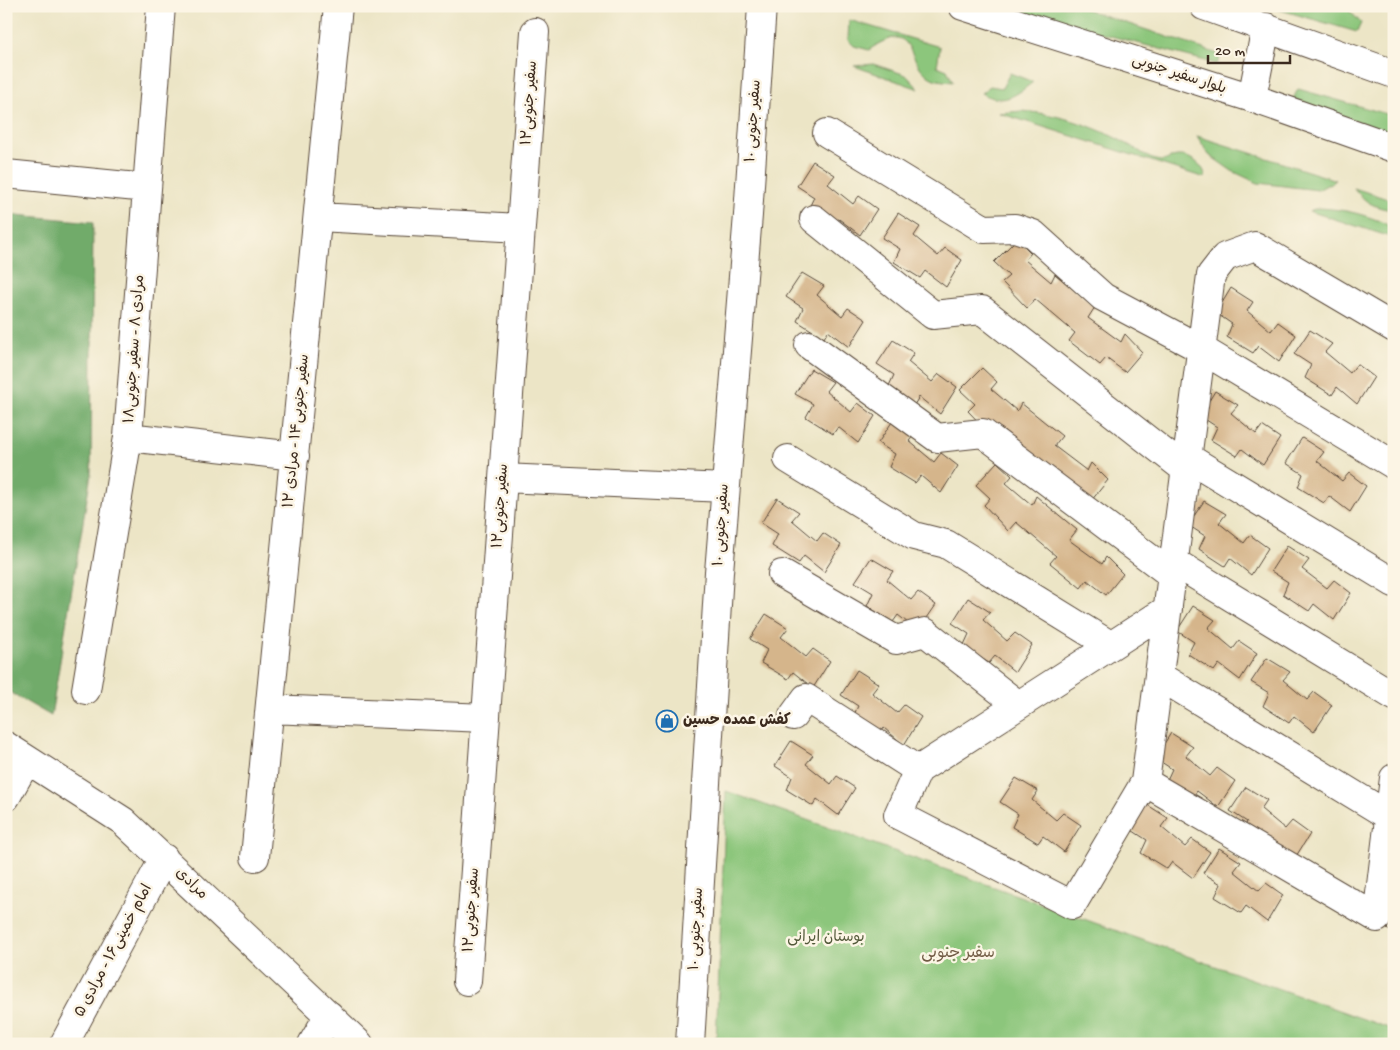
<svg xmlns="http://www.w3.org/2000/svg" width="1400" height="1050" font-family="'Gochi Hand','Playpen Sans Arabic',sans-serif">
	<rect width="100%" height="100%" fill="#fcf5e5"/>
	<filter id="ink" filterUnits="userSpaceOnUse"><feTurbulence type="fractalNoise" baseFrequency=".02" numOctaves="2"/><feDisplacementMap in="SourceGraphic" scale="10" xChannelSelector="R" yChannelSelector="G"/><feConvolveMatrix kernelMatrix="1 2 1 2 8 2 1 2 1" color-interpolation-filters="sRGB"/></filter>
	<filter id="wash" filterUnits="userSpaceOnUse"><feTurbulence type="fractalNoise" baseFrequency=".0096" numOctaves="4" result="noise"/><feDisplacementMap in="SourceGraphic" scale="20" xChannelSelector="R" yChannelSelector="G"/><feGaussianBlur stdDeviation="1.12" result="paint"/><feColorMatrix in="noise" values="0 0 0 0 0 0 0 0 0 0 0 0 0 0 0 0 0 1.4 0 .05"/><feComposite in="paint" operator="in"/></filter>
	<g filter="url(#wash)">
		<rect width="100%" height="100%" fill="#ece5c6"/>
		<!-- green -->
		<path fill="#8cc67b" stroke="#64784c" d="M 997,6 L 1076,6 L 1221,55 L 1217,64 Z
			M 1267,6 L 1345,6 L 1361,23 L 1357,32 Z
			M 849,20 L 940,47 L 937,66 L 947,70 L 953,82 C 946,81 936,81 930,77 C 904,60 916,17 869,50 L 854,46 L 848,40 Z
			M 873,64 L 906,75 L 919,89 L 854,66 Z
			M 1010,73 L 1033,82 C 1014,97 1003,105 981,93 L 990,86 L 1002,88 Z
			M 1298,89 L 1394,116 L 1394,134 L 1293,99 Z
			M 1022,111 C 1069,115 1111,132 1150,158 C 1153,159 1159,161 1162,161 C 1167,161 1172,156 1177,156 C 1189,155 1206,165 1205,178 L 999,113 Z
			M 1197,136 L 1336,180 L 1318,190 L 1258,183 L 1232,171 L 1209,155 Z
			M 1354,188 L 1394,201 L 1394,210 C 1375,208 1365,203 1354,188 Z
			M 1318,208 C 1345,209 1370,215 1394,228 L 1394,238 L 1309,211 Z
			M 726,791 L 1394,1030 L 1394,1044 L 716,1044 Z"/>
		<!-- forest -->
		<path fill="#71ab6b" stroke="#566a44" d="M 6,214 L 93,222 L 91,474 L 51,716 L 6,690 Z"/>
		<g id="blocks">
			<!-- building -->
			<path fill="#d5b58b" d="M 813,161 L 835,175 L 828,184 L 853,204 L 859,196 L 877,209 L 860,235 L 839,219 L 835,226 L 808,210 L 814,197 L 797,186 Z
				M 898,213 L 920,227 L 914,236 L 938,256 L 945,248 L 962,260 L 946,287 L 925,271 L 920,278 L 894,262 L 900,249 L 882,238 Z
				M 1017,239 L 1031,253 L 1025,260 L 1051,282 L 1055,274 L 1095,307 L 1088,318 L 1121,342 L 1125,334 L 1142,352 L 1125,372 L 1106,358 L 1100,365 L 1069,341 L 1075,333 L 1035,299 L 1027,308 L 1002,282 L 1009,276 L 994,262 Z
				M 802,273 L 824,286 L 817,295 L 842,316 L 848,308 L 866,320 L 849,347 L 828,331 L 824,338 L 797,321 L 803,308 L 786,297 Z
				M 1231,288 L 1253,302 L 1247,311 L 1271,331 L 1278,322 L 1296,335 L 1279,362 L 1258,346 L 1253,353 L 1227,337 L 1232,324 L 1216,313 Z
				M 1310,330 L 1332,344 L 1325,352 L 1350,373 L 1357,364 L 1374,377 L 1357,404 L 1337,387 L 1332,395 L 1305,378 L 1311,365 L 1294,354 Z
				M 893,340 L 914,353 L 908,362 L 932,382 L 939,374 L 957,387 L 940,414 L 919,397 L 914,405 L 888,388 L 894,375 L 877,364 Z
				M 982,368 L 997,382 L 991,389 L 1017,411 L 1021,403 L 1062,436 L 1054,446 L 1087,471 L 1091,463 L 1108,480 L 1091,501 L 1001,428 L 993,437 L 968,411 L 975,404 L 960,390 Z
				M 811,369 L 833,382 L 826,391 L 851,412 L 858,403 L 875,416 L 858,443 L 838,427 L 833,434 L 806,417 L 813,404 L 795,394 Z
				M 1215,391 L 1238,405 L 1231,413 L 1256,434 L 1262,426 L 1280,438 L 1263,465 L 1242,449 L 1237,456 L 1211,440 L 1217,427 L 1200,416 Z
				M 894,419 L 916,433 L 909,441 L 934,462 L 941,453 L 958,466 L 941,493 L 921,476 L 915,483 L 889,467 L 895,454 L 878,443 Z
				M 1302,438 L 1324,452 L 1317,461 L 1342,481 L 1349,473 L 1366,486 L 1350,512 L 1329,496 L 1324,503 L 1298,487 L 1303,474 L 1286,463 Z
				M 997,462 L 1012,476 L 1006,483 L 1032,505 L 1036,496 L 1077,530 L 1069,540 L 1102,564 L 1106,557 L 1123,574 L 1106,595 L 1087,580 L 1081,588 L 1050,563 L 1056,556 L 1016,522 L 1008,531 L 984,505 L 990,498 L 976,485 Z
				M 777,498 L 799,512 L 792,520 L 817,541 L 823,533 L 841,545 L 824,572 L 804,556 L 799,563 L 772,546 L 778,534 L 761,523 Z
				M 1204,501 L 1226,514 L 1219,523 L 1244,543 L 1250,535 L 1268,548 L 1251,575 L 1230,558 L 1225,566 L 1199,549 L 1205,536 L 1188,525 Z
				M 1287,546 L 1309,560 L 1302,569 L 1327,588 L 1334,580 L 1351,593 L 1334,620 L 1314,604 L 1309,611 L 1283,594 L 1288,582 L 1271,571 Z
				M 871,558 L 893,571 L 887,580 L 911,600 L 918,592 L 936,605 L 918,631 L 898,615 L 893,622 L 867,606 L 873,593 L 855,582 Z
				M 968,598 L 990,612 L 983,620 L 1007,641 L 1015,633 L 1032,645 L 1015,672 L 995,656 L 989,663 L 963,647 L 969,634 L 952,623 Z
				M 1193,606 L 1215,620 L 1208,628 L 1233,649 L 1239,641 L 1257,653 L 1240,680 L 1219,664 L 1214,671 L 1188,654 L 1194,642 L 1177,631 Z
				M 766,614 L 788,628 L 781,637 L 806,657 L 813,649 L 830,661 L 813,688 L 793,672 L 788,679 L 761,663 L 767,650 L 750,639 Z
				M 1267,658 L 1290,672 L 1283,680 L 1307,700 L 1314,692 L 1332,705 L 1314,732 L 1294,716 L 1289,723 L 1263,706 L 1269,693 L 1251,682 Z
				M 857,670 L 879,684 L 872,693 L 897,713 L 904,705 L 921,717 L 904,745 L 884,728 L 879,736 L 852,719 L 858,706 L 841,695 Z
				M 1171,733 L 1193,747 L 1186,756 L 1210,776 L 1217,768 L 1235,781 L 1218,807 L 1197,791 L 1192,798 L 1166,782 L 1172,769 L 1155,758 Z
				M 791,741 L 813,755 L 806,764 L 831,784 L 837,776 L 855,788 L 838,815 L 817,799 L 813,806 L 787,790 L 792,777 L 775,766 Z
				M 1016,778 L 1038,791 L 1032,800 L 1056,820 L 1063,813 L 1081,825 L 1064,852 L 1043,836 L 1038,843 L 1012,827 L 1018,814 L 1000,802 Z
				M 1246,787 L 1267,800 L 1261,809 L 1285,829 L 1292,821 L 1310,834 L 1293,861 L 1241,835 L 1247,822 L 1230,811 Z
				M 1146,804 L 1168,818 L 1161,827 L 1185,847 L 1192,839 L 1210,852 L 1193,878 L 1172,862 L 1167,869 L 1141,853 L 1147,840 L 1130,829 Z
				M 1219,848 L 1241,862 L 1234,871 L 1259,891 L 1266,883 L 1283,895 L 1267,922 L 1246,906 L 1241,913 L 1215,897 L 1221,884 L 1203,873 Z
				M 1394,918 L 1394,934 L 1387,929 Z"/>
		</g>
	</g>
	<g filter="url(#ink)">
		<use href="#blocks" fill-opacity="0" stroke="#564637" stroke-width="1"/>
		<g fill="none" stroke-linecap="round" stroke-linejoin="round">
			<!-- minor casing -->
			<g stroke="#564637" stroke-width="30">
				<path id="minor" d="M 827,133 L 984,229 L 1015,228 L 1033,234 L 1103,297 L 1201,349 L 1394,465
					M 6,174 L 147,188
					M 318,217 L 521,228
					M 814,219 L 933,315 L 982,310 L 1186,470
					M 809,345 L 937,438 L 983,433 L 1172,575
					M 128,437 L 295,456
					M 1187,457 L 1394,583
					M 788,459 L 914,536 L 946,544 L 1110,645
					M 503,478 L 725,488
					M 1174,562 L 1394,696
					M 782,574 L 896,640 L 925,632 L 1017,704
					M 1159,676 L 1389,816
					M 86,690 L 128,437 L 161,6
					M 270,709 L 486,718
					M 793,716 L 806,698 L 918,770 L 1168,609
					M 6,746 L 123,821 L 359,1044
					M 918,770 L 898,815 L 1072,905 L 1145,782 L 1211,275 L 1225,257 L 1255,246 L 1394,328
					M 1145,782 L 1377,918 L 1394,778
					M 6,797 L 27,760
					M 255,857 L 338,6
					M 467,981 L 535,32
					M 64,1044 L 164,858
					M 312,1044 L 329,1015
					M 690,1044 L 719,572 L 748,215 L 762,6"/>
			</g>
			<!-- major casing -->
			<g stroke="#564637" stroke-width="30">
				<path id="major" d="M 963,6 L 1252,98 L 1394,148
					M 1204,6 L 1394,74
					M 1252,98 L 1266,27"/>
			</g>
			<!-- minor -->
			<use href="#minor" stroke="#fff" stroke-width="28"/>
			<!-- major -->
			<use href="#major" stroke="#fff" stroke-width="28"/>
		</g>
	</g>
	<!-- icons -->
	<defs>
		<g id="shop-ring" transform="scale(1.125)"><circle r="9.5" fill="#fcf5e5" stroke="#1f6fb2" stroke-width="1.5"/><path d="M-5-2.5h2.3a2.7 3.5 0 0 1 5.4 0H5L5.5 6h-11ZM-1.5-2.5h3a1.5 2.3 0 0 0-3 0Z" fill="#1f6fb2"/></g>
	</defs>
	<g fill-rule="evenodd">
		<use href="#shop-ring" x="667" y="721"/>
	</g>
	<g text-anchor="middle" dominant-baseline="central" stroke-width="5" stroke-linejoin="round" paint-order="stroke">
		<!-- street labels -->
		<g font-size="15" fill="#3b2a1e" stroke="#fcf5e5">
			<text transform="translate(1179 75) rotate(18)">بلوار سفیر جنوبی</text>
			<text transform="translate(530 103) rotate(-86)">سفیر جنوبی۱۲</text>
			<text transform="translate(754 121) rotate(-86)">سفیر جنوبی ۱۰</text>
			<text transform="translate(135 349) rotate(-86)">مرادی ۸ - سفیر جنوبی۱۸</text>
			<text transform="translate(297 431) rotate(-84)">سفیر جنوبی۱۴ - مرادی ۱۲</text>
			<text transform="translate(501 506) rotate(-86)">سفیر جنوبی۱۲</text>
			<text transform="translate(722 525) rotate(-86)">سفیر جنوبی ۱۰</text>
			<text transform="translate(191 884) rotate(44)">مرادی</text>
			<text transform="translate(472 910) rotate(-86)">سفیر جنوبی۱۲</text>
			<text transform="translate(697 929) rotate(-87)">سفیر جنوبی ۱۰</text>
			<text transform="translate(114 951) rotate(-62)">امام خمینی۱۶ - مرادی ۵</text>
		</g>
		<!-- poi labels -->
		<g font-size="15" font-weight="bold" fill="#3b2a1e" stroke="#fcf5e5" text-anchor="start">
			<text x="683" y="721">کفش عمده حسین</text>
		</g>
		<!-- park labels -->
		<g font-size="15" fill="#53593a" stroke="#fcf5e5">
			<text x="826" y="938">بوستان ایرانی</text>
		</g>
		<!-- neighbourhood labels -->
		<g font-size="16" fill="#715b44" stroke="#fcf5e5">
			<text x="958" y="954">سفیر جنوبی</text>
		</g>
	</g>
	<!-- margin -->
	<rect width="1400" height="1050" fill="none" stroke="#fcf5e5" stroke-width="25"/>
	<!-- scale -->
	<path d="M1208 55v8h82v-8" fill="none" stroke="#3b2a1e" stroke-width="2.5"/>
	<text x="1215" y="55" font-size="15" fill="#3b2a1e" stroke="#fcf5e5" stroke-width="4" paint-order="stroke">20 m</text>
</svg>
